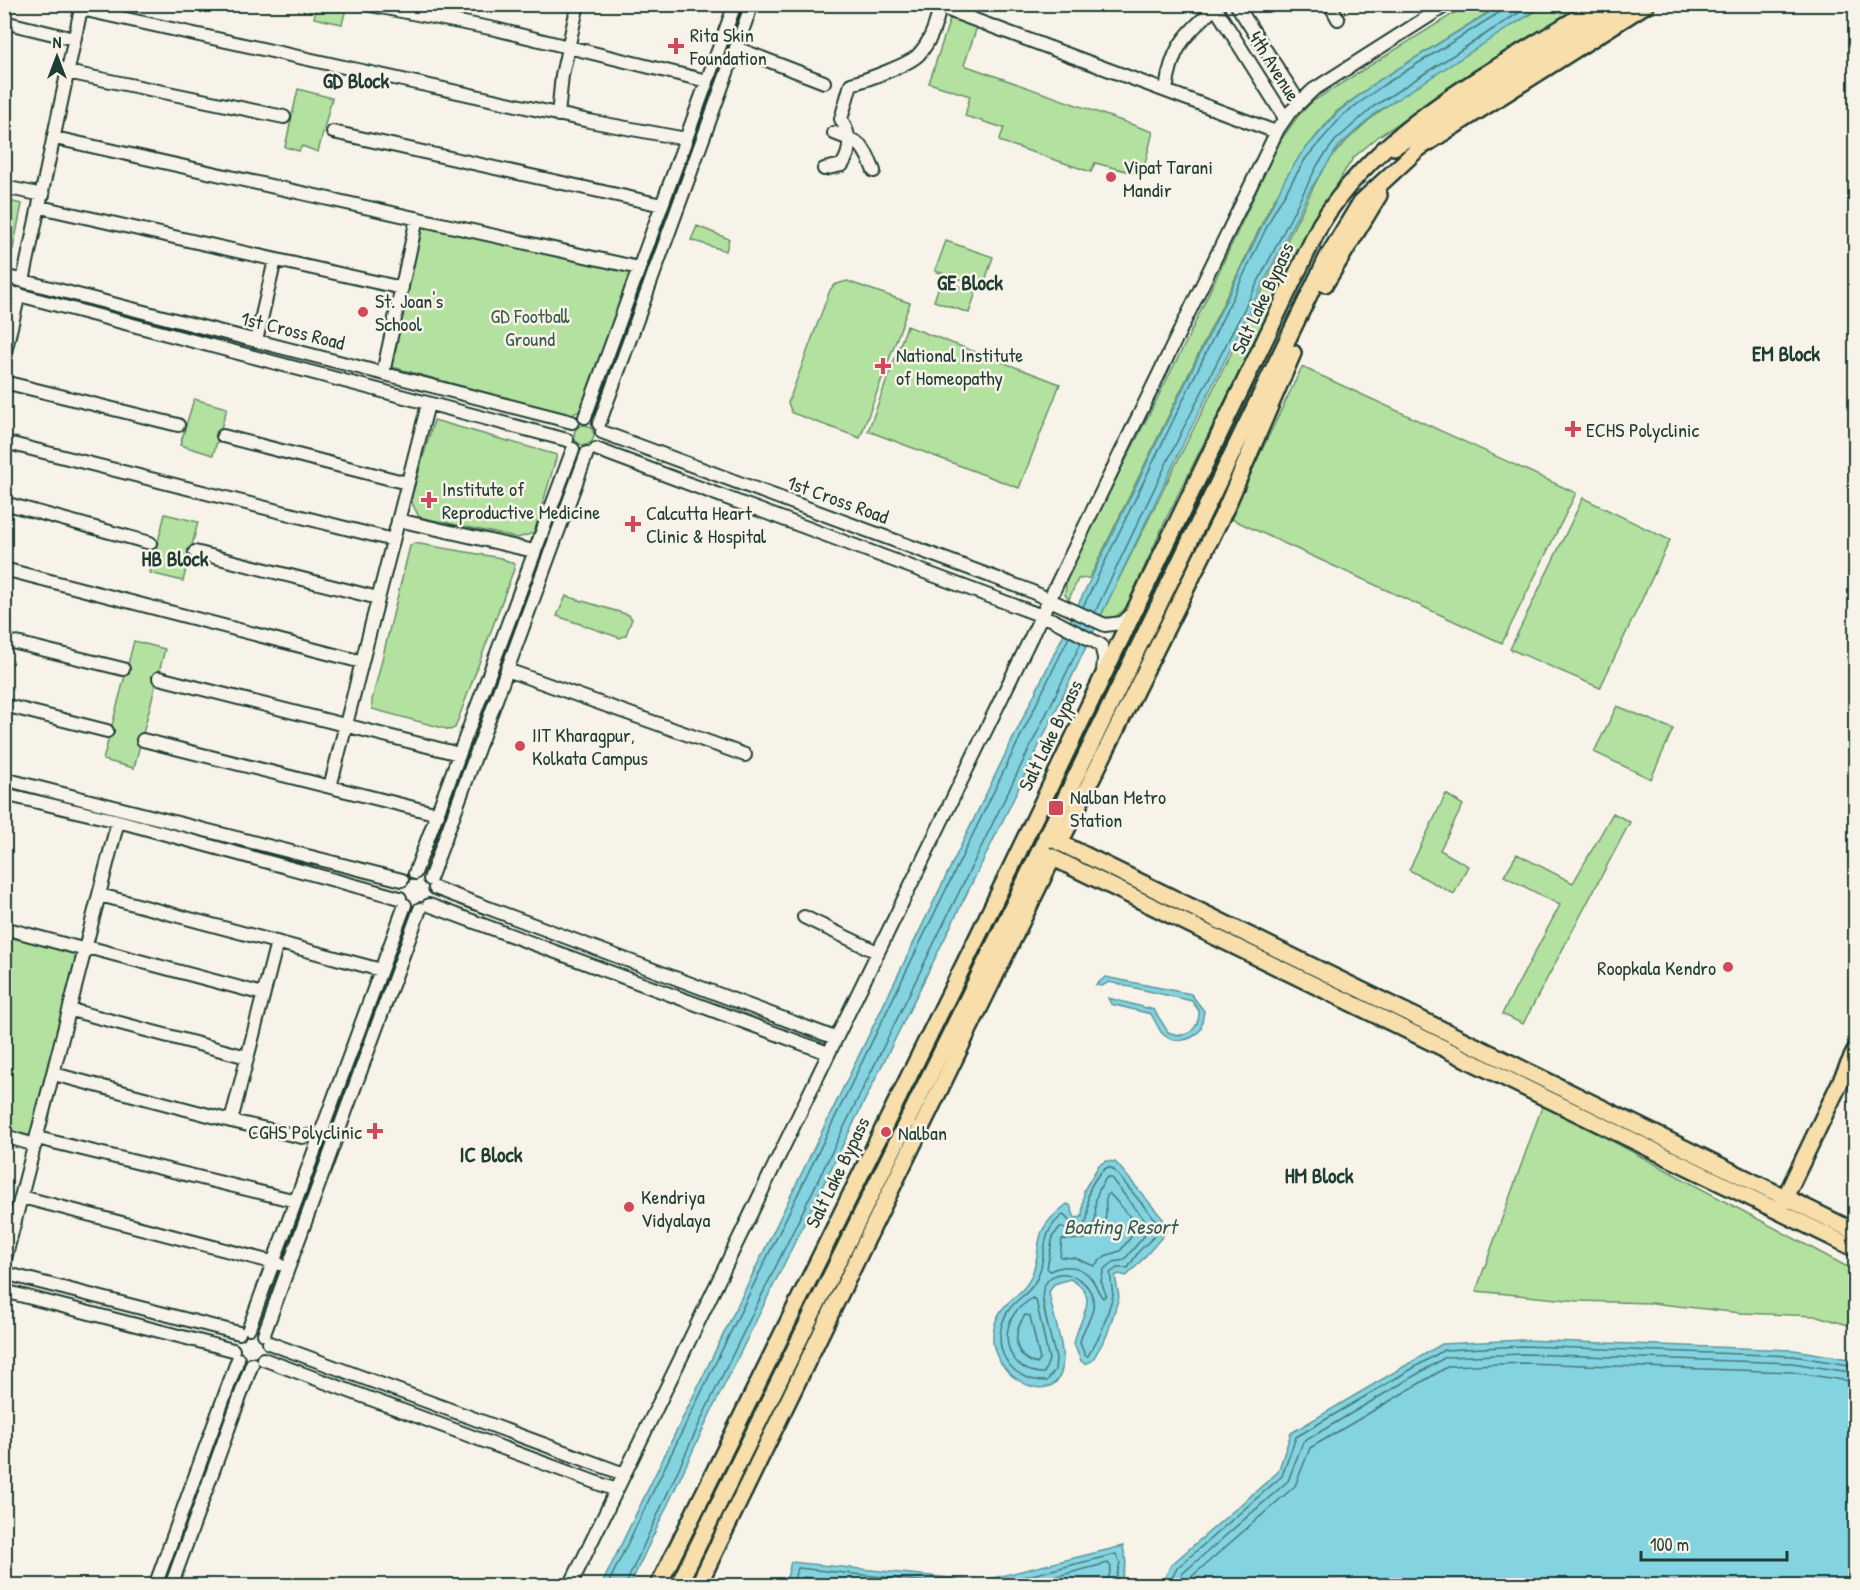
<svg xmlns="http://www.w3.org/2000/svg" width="1860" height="1590" font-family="'Patrick Hand',sans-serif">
	<rect width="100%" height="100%" fill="#f7f3e8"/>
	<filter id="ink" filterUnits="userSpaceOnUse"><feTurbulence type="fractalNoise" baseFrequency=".0167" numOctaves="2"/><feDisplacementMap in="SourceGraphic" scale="12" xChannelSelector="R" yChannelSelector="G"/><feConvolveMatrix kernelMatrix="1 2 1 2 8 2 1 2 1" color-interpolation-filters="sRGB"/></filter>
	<g filter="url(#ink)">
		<!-- green -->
		<path fill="#b3e1a0" stroke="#698f6a" stroke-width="1.5" d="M 317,5 L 347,5 L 342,24 L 314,18 Z
			M 1467,5 L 1500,5 L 1378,81 L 1336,112 L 1300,156 L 1270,207 L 1094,569 L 1089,578 L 1078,579 L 1069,599 L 1065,595 L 1067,575 L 1185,344 L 1280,141 L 1298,116 L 1313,101 Z
			M 1546,5 L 1580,5 L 1379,136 L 1354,157 L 1344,172 L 1280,290 L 1167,517 L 1126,608 L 1115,617 L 1105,620 L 1101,615 L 1323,168 C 1375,99 1472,51 1546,5 Z
			M 951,16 L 977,27 L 964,65 L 1153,132 L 1142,175 L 1095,163 L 1091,172 L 999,141 L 1004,128 L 965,116 L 970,96 L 929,83 Z
			M 298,89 L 332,98 L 318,152 L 302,146 L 299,151 L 285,147 Z
			M 5,200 L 22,204 L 13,249 L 5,247 Z
			M 423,224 L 632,273 L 583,410 L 567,416 L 389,366 Z
			M 697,226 L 729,239 L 726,251 L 691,240 Z
			M 946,241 L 993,257 L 983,287 L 935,271 Z
			M 941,280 L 976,292 L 969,313 L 934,301 Z
			M 847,281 L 910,303 L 860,438 L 792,413 L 788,403 L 830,290 L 834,285 Z
			M 907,326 L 1060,384 L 1019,488 L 868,431 Z
			M 1302,367 L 1576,493 L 1502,643 L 1229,518 Z
			M 194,399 L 227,408 L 213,455 L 180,445 Z
			M 434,420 L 557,455 L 534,533 L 518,538 L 419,517 L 411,501 L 412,495 Z
			M574 435a10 10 0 1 1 20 0a10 10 0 1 1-20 0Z
			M 1583,498 L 1670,540 L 1600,688 L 1510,649 Z
			M 165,514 L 198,522 L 183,581 L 150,573 Z
			M 414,543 L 501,558 L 514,564 L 514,569 L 455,728 L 450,730 L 372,709 L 372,700 L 410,546 Z
			M 566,596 L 629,615 L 632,619 L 626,635 L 620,638 L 557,616 Z
			M 134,641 L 165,649 L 134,768 L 103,760 Z
			M 1617,706 L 1673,729 L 1651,779 L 1594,752 Z
			M 1446,794 L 1463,805 L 1440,850 L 1468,866 L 1454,894 L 1409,870 Z
			M 1613,813 L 1630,822 L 1523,1024 L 1502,1014 L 1560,905 L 1504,876 L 1517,854 L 1573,883 Z
			M 4,930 L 84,950 L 33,1139 L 5,1132 Z
			M 1543,1104 L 1855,1271 L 1855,1327 L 1817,1316 L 1741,1313 L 1651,1303 L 1578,1301 L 1476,1291 Z"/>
		<!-- water -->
		<path fill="#84d3e0" stroke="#5c979b" stroke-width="1.5" d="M 1501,5 L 1544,5 L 1377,112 L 1339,146 L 1310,190 L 1187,436 L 1012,802 L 712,1410 L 630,1585 L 601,1586 L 1285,179 L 1301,154 L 1339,111 L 1378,81 Z
			M 1105,977 L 1191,994 L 1204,1011 L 1201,1029 C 1192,1042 1172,1045 1161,1032 C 1157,1026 1155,1020 1151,1014 L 1111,1004 L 1108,998 L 1154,1010 L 1168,1032 C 1186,1040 1199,1031 1199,1011 L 1192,1001 L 1109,982 L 1102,986 L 1096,985 Z
			M 1106,1161 L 1115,1162 L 1118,1165 L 1163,1219 L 1166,1231 C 1163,1237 1130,1274 1126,1276 L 1119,1274 L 1115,1276 L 1119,1297 L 1107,1335 L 1092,1361 L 1085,1364 L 1081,1361 L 1074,1344 C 1077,1319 1104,1297 1070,1279 L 1054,1284 L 1049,1292 C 1052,1315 1066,1348 1062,1369 C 1054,1410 990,1377 993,1335 C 996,1301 1020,1300 1030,1279 C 1047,1242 1026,1236 1067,1204 L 1070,1205 L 1075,1218 L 1082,1217 L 1084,1190 L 1099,1165 Z
			M 1523,1340 L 1794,1350 L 1855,1360 L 1855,1585 L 1161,1585 L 1171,1565 L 1278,1472 L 1291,1433 L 1442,1344 Z
			M 1123,1546 L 1126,1563 L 1120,1585 L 785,1585 L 791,1562 L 981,1581 Z"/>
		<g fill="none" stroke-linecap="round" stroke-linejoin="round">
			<!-- shore -->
			<path stroke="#477979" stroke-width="1.5" d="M 1083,607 L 1274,212 L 1306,158 L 1343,115 L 1382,86 L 1500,12 L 1503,4
				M 1095,612 L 1181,433 L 1318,164 L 1335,141 L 1373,107 L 1532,4
				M 1108,1167 L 1113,1169 L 1157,1222 L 1160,1231 L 1139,1251 L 1128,1268 L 1117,1268 L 1110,1273 L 1113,1296 L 1101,1333 L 1088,1356 L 1085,1355 L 1080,1343 C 1082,1327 1096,1316 1093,1299 C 1088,1275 1051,1261 1043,1290 C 1040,1304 1053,1344 1056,1359 L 1055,1370 L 1047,1381 C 1008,1382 988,1344 1008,1311 C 1015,1300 1027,1295 1034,1284 C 1049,1261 1037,1233 1063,1215 C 1067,1217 1069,1222 1073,1224 C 1091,1233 1088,1207 1088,1198 C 1088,1188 1099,1171 1108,1167 Z
				M 1107,1177 L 1111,1178 L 1151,1228 L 1124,1260 L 1114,1262 L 1104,1269 L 1101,1281 L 1106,1295 L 1103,1298 C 1098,1293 1097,1287 1093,1281 C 1083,1265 1066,1264 1050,1271 L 1047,1268 L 1053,1236 L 1060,1227 L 1080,1233 C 1105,1225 1091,1210 1097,1195 C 1099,1189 1103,1182 1107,1177 Z
				M 1109,1193 L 1138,1225 L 1138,1228 L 1120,1251 L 1105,1256 L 1094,1266 L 1075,1258 L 1060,1257 L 1062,1239 C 1084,1241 1106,1240 1106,1211 C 1106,1203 1104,1199 1109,1193 Z
				M 1032,1298 L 1036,1300 L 1049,1360 L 1044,1373 C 1010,1373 996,1336 1017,1310 C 1021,1306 1027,1302 1032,1298 Z
				M 1025,1315 L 1030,1316 L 1040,1360 L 1037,1364 C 1013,1357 1012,1334 1025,1315 Z
				M 607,1586 L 1069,637
				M 625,1586 L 707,1407 L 1081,643
				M 791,1586 L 798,1568 L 966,1586
				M 799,1586 L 803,1577 L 892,1586
				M 988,1586 L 1116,1554 L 1120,1563 L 1114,1586
				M 1019,1586 L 1108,1563 L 1111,1567 L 1107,1586
				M 1168,1586 L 1177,1568 L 1282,1476 L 1296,1437 L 1444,1350 L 1523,1346 L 1793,1356 L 1856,1366
				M 1176,1586 L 1183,1573 L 1288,1481 L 1303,1442 L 1446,1357 L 1523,1354 L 1792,1363 L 1856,1373
				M 1186,1586 L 1190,1578 L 1295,1486 L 1310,1448 L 1449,1366 L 1523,1363 L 1791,1372 L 1856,1382"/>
			<!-- minor casing -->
			<g stroke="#1f3d34" stroke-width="16">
				<path id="minor" d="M 365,4 L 495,29 L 707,81
					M 932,4 L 1276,132
					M 1213,4 L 1285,118
					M 1236,4 L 1299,102
					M 1330,4 L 1338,19
					M 81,9 L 589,121 L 686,139
					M 4,22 L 74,39
					M 736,48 L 824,82
					M 67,72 L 284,117
					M 1166,91 C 1171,49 1184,35 1215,8
					M 558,115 L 562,75 L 578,4
					M 333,132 L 662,205
					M 834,133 C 861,143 863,143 874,171
					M 55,138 L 639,268
					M 824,169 L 842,165 C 853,149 850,135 841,119 L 851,84 C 866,80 911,64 919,54 C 931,41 936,24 940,7
					M 4,187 L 43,195
					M 40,207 L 402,288
					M 4,276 L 572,422
					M 23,281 L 82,4
					M 4,291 L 567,440
					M 256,341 L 275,260
					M 4,356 L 19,294
					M 383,373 L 417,218
					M 4,382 L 178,425
					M 585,417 L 735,4
					M 599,424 L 752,4
					M 602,432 L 1028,590 L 1105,625 L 1122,623 L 1131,615
					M 223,436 L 407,483
					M 4,442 L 393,540
					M 596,449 L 1053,620 L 1101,645 L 1104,658 L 1103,672
					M 4,503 L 150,543
					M 398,520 L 534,551
					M 195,552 L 378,598
					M 4,569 L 362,662
					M 4,640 L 123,669
					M 507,670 L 745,755
					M 159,678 L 459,754
					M 4,705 L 107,731
					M 143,740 L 438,814
					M 4,779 L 402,880
					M 330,787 L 428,404
					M 4,794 L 118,821 L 400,898
					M 415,873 L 573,449
					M 430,879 L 587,453
					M 435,888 L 835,1038
					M 100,895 L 381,970
					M 429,905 L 828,1053
					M 804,917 L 877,952
					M 4,928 L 86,950
					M 87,947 L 263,994
					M 71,1010 L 247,1057
					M 54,1074 L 231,1121 L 302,1137 L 324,1133
					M 231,1121 L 277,942
					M 4,1136 L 35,1145
					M 37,1138 L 296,1201
					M 22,1197 L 279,1264
					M 4,1263 L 118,821
					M 4,1273 L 239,1333
					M 4,1291 L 233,1350
					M 249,1328 L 405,905
					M 264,1334 L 420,909
					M 269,1343 L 624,1474
					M 263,1359 L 616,1490
					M 155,1586 L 238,1359
					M 171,1586 L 252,1364
					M 570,1586 L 1278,129 L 1289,113 L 1313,90 L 1448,4"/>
			</g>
			<!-- major casing -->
			<g stroke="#1f3d34" stroke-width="20">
				<path id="major" d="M 1394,147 L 1624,4
					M 1325,284 L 1379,195
					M 1046,836 L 1856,1232
					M 1060,843 L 1226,508 L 1293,353
					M 1039,851 L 1856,1249
					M 1781,1206 L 1856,1049
					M 658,1586 L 978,936 L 1320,225 C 1383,122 1501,68 1599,4
					M 678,1586 L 998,937 L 1327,258 L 1361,202 L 1418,149 L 1647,4
					M 698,1586 L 1053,857"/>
			</g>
			<!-- minor -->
			<use href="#minor" stroke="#f7f3e8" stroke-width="12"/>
			<!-- major -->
			<use href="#major" stroke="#f8deab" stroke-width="15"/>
		</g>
	</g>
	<!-- markers -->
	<g fill="#d1495b" stroke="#f7f3e8" stroke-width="2">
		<path d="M673 37h6v6h6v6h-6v6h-6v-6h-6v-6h6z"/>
		<circle cx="1111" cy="177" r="6"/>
		<circle cx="363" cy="312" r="6"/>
		<path d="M880 357h6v6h6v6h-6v6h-6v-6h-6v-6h6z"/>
		<path d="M1570 420h6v6h6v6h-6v6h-6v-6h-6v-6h6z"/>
		<path d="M426 491h6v6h6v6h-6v6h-6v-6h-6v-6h6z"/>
		<path d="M630 515h6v6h6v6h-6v6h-6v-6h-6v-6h6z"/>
		<circle cx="520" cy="746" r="6"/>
		<rect x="1048" y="800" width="16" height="16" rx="3"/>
		<circle cx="1728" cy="967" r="6"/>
		<path d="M372 1122h6v6h6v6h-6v6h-6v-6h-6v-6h6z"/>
		<circle cx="886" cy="1132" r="6"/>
		<circle cx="629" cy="1207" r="6"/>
	</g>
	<g text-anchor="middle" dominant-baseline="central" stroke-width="5" stroke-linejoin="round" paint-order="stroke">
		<!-- poi labels -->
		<g font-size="20" fill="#1f3d34" stroke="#f7f3e8" text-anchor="start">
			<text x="690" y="34">Rita Skin<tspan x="690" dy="23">Foundation</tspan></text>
			<text x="1123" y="166">Vipat Tarani<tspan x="1123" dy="23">Mandir</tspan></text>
			<text x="375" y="300">St. Joan's<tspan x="375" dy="23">School</tspan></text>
			<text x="896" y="354">National Institute<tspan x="896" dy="23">of Homeopathy</tspan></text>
			<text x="1586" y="429">ECHS Polyclinic</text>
			<text x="442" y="488">Institute of<tspan x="442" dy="23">Reproductive Medicine</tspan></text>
			<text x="646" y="512">Calcutta Heart<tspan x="646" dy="23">Clinic &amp; Hospital</tspan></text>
			<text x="532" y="734">IIT Kharagpur,<tspan x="532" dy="23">Kolkata Campus</tspan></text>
			<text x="1070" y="796">Nalban Metro<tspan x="1070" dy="23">Station</tspan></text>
			<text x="1716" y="967" text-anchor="end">Roopkala Kendro</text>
			<text x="362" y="1131" text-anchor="end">CGHS Polyclinic</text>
			<text x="898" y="1132">Nalban</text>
			<text x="641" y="1196">Kendriya<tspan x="641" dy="23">Vidyalaya</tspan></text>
		</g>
		<!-- street labels -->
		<g font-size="20" fill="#1f3d34" stroke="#f7f3e8">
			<text transform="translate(1275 66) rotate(58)">4th Avenue</text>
			<text transform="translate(1262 298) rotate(-65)">Salt Lake Bypass</text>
			<text transform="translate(293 330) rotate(14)">1st Cross Road</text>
			<text transform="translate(838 499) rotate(20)">1st Cross Road</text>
			<text transform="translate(1050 735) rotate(-64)">Salt Lake Bypass</text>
			<text transform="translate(837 1172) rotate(-64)">Salt Lake Bypass</text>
		</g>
		<!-- park labels -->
		<g font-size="20" fill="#3d5e4a" stroke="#f7f3e8">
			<text x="530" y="315">GD Football<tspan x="530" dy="23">Ground</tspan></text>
		</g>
		<!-- neighbourhood labels -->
		<g font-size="21" font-weight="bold" fill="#1f3d34" stroke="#f7f3e8">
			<text x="356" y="80">GD Block</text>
			<text x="970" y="282">GE Block</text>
			<text x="1786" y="353">EM Block</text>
			<text x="175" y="558">HB Block</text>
			<text x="491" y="1154">IC Block</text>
			<text x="1319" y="1175">HM Block</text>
		</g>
		<!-- water labels -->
		<g font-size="21" font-style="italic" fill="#335b56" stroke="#f7f3e8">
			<text x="1120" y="1226">Boating Resort</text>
		</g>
	</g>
	<!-- margin -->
	<rect width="1860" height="1590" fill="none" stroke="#f7f3e8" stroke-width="24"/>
	<rect x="12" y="12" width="1836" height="1566" fill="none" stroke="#1f3d34" stroke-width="2" filter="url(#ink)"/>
	<!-- north arrow -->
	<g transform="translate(57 57)" stroke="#f7f3e8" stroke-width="4.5" paint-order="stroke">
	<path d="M0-4.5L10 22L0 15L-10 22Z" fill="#1f3d34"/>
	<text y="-9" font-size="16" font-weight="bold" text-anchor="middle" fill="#1f3d34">N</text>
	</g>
	<!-- scale -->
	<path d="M1641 1551v9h146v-9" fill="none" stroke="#1f3d34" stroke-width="3"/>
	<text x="1650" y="1551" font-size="18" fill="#1f3d34" stroke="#f7f3e8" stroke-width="4.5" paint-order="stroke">100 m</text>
</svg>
